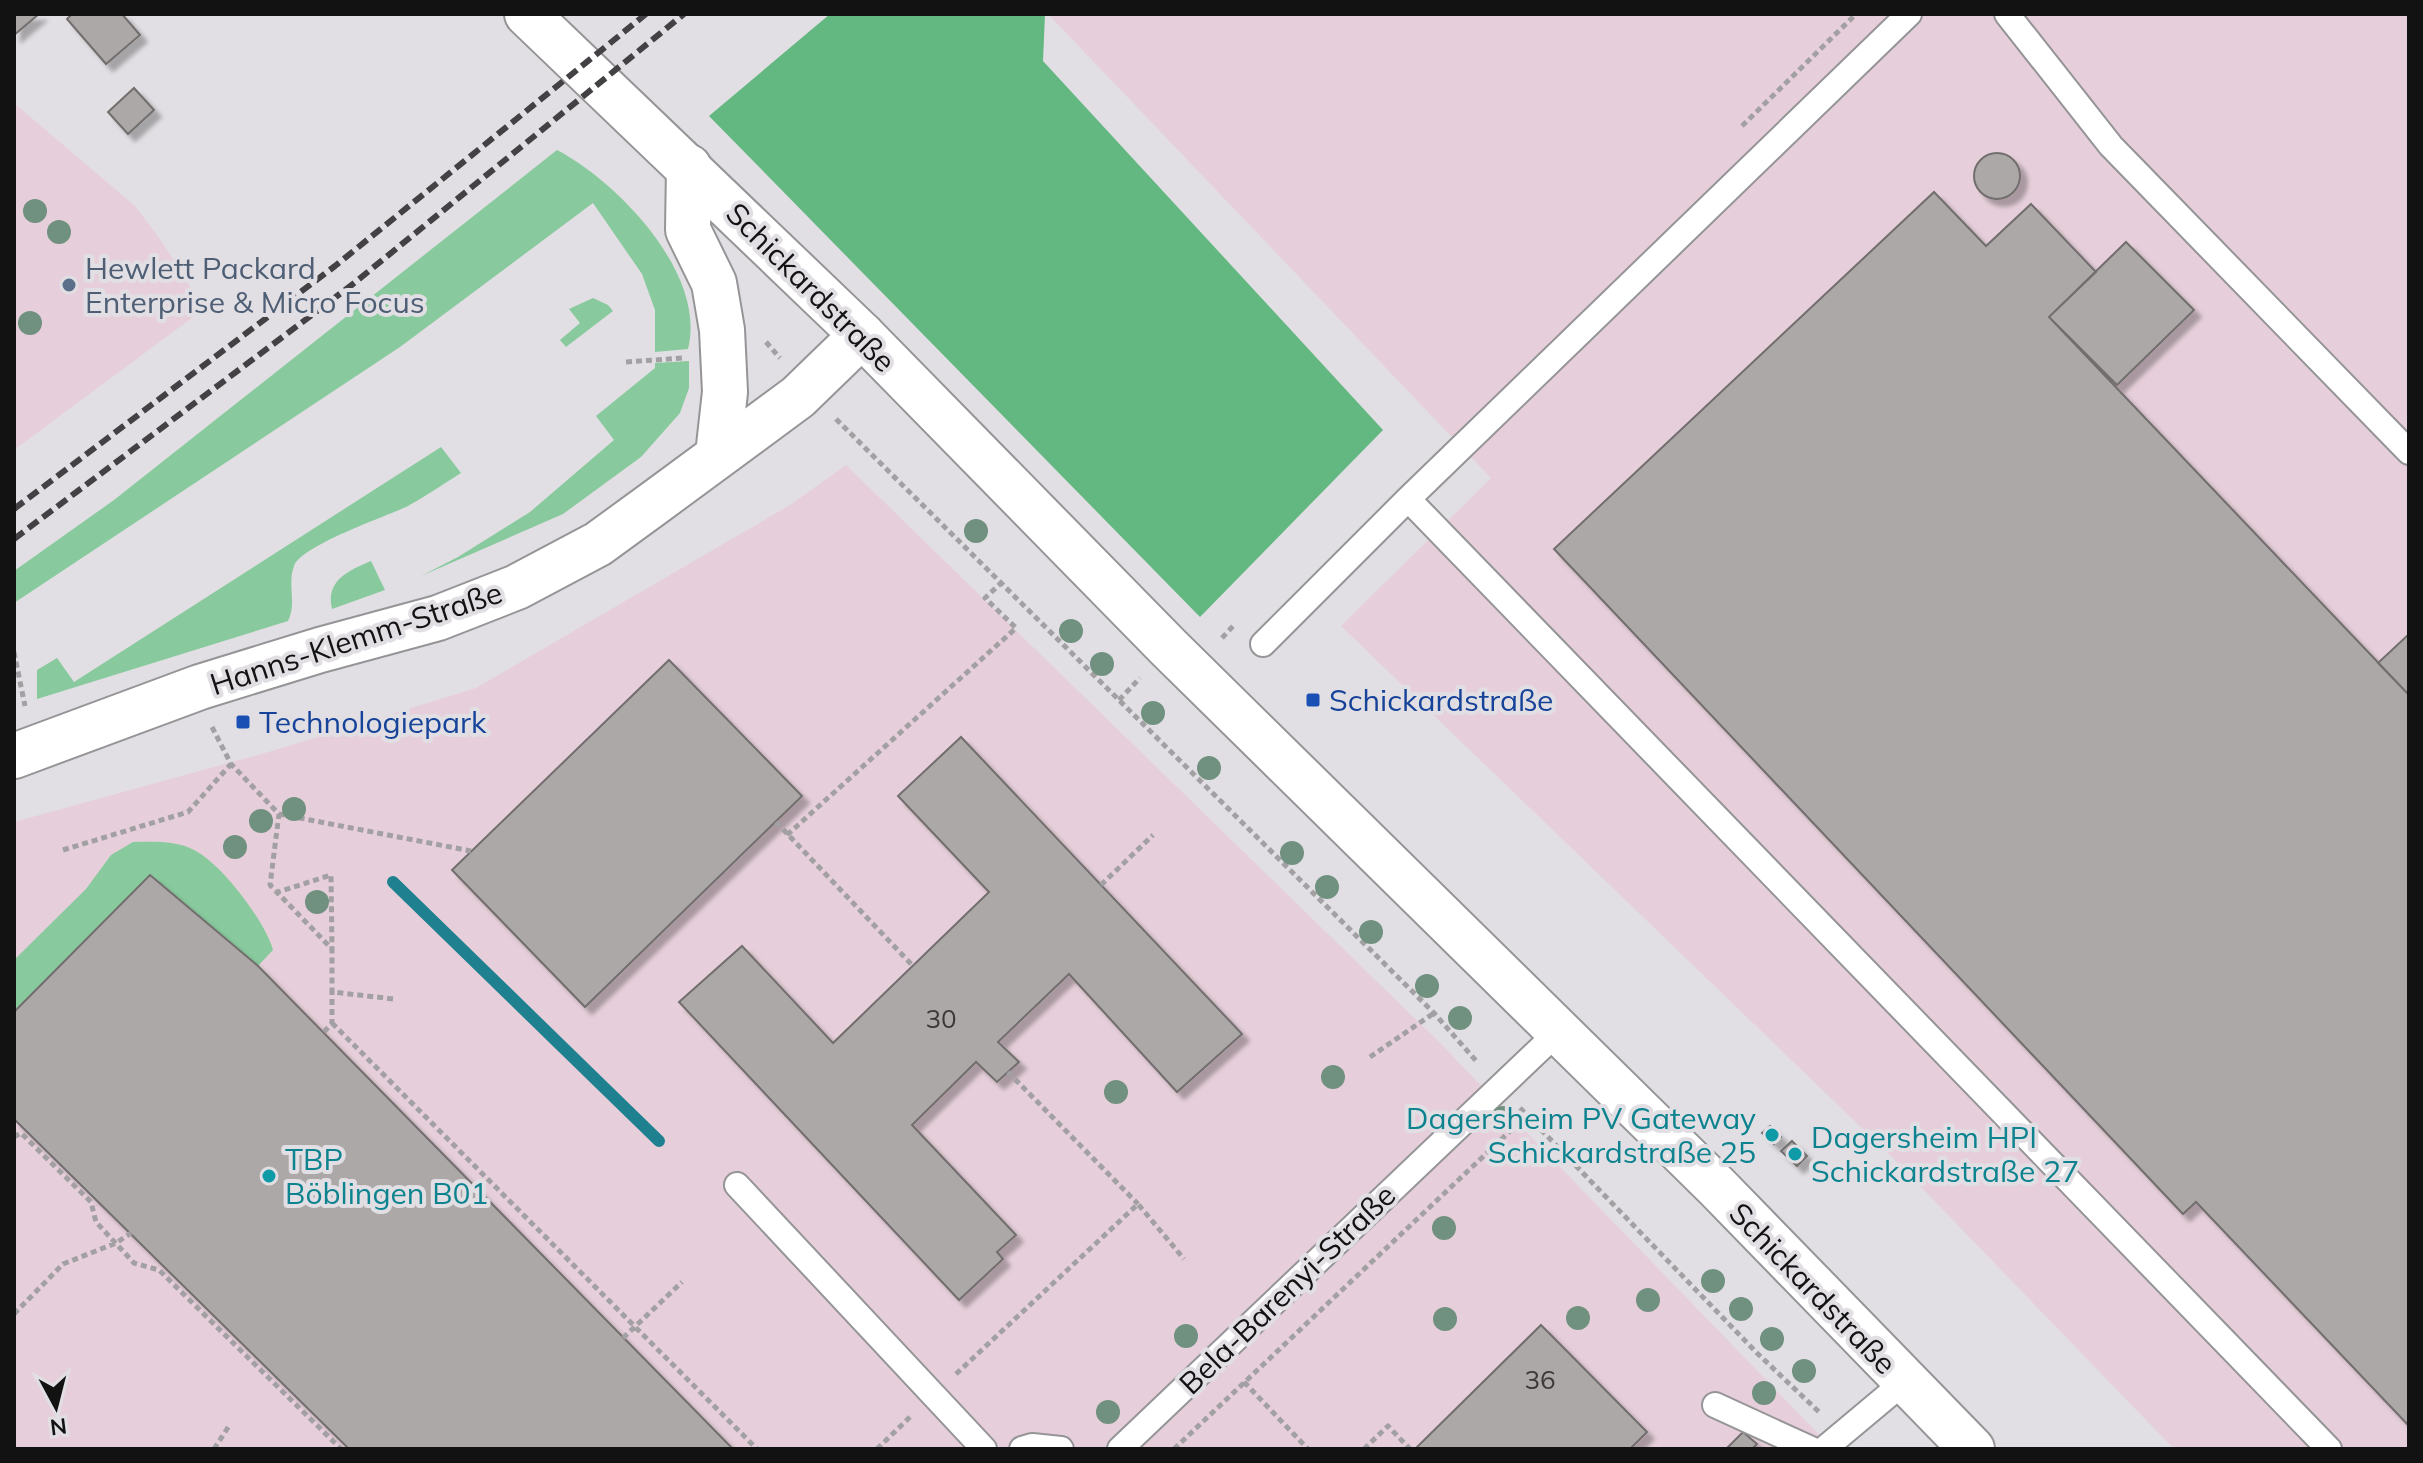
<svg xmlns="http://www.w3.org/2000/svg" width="2423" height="1463" font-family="Mulish,sans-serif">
	<defs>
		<filter id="shadow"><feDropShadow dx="7" dy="7" stdDeviation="2" flood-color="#0004"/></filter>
	</defs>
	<rect width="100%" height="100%" fill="#e1dfe3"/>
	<!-- commercial -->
	<path fill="#e6cfda" d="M 1048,14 L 2409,14 L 2409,1449 L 2174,1449 L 1893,1158 L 1341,626 L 1491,478 Z
		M 14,103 L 135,206 L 160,239 L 204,309 L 14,450 Z
		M 846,465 L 1438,1041 L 1833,1449 L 14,1449 L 14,822 L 272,751 L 476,688 L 790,505 Z"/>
	<!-- green -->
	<path fill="#88ca9d" d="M 557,150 C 618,182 707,274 688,349 L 655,352 L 655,310 L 642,274 L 593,203 L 400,347 L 14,603 L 14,571 L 114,500 Z
		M 593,298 L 608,305 L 613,311 L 566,347 L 560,340 L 580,323 L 569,309 Z
		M 689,361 L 689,388 L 680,413 L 641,457 L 563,514 L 421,576 L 458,557 L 530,512 L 614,440 L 596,416 L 655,368 L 655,363 Z
		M 441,447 L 461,473 C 443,484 426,496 408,506 C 385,517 302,545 294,566 C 287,584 297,604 288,621 L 37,699 L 37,670 L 57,658 L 74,682 Z
		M 371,561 L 385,590 L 332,609 C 325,580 350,570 371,561 Z
		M 133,842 C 154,842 174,840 194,850 C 221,863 265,921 273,950 L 258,966 L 150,876 L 14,1012 L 14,960 L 86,889 L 111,855 Z"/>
	<!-- forest -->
	<path fill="#63b781" d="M 830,14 L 1045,14 L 1043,61 L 1383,430 L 1200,617 L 709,116 Z"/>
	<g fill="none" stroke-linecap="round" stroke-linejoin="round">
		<!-- stream -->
		<path stroke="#1f8090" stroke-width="12" d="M 393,882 L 659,1141"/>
	</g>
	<!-- building -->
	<path fill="#ada8a8" stroke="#726e6e" stroke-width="2" filter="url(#shadow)" d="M 14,14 L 39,14 L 14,35 Z
		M 72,14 L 122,14 L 140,35 L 106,64 L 67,19 Z
		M 134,88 L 154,110 L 128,134 L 108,112 Z
		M1974 176a23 23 0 1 1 46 0a23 23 0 1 1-46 0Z
		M 1934,192 L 1986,246 L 2031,204 L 2096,272 L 2049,317 L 2409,695 L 2409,1426 L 2196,1202 L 2183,1214 L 1554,549 Z
		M 2126,242 L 2194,310 L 2117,385 L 2049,317 Z
		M 2409,634 L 2409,695 L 2378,663 Z
		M 669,660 L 802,796 L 585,1007 L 452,870 Z
		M 961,737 L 1242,1034 L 1177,1092 L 1069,974 L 998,1042 L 1019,1062 L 997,1082 L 976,1062 L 912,1125 L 1016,1235 L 997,1252 L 1003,1259 L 959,1300 L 679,1002 L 742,946 L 833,1043 L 989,892 L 898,796 Z
		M 150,875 L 258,966 L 733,1449 L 349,1449 L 14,1119 L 14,1012 Z
		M 1770,1126 L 1781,1137 L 1774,1144 L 1762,1133 Z
		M 1792,1141 L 1807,1156 L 1797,1166 L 1781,1151 Z
		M 1541,1325 L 1647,1432 L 1630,1449 L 1415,1449 Z
		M 1743,1432 L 1757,1444 L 1752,1449 L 1726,1449 Z"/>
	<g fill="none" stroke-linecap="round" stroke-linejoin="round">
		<!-- service casing -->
		<g stroke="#959497" stroke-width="28">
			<path id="service" d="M 2007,14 L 2111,146 L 2409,452
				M 1408,499 L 2329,1449
				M 1263,644 L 1408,499 L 1909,14
				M 737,1185 L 984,1449
				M 1715,1405 L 1811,1449
				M 1022,1449 L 1032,1446 L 1061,1449
				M 1120,1449 L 1560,1030
				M 1824,1449 L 1904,1382"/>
		</g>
		<!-- minor casing -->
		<g stroke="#959497" stroke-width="48">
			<path id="minor" d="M 689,167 L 688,230 L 714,283 L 722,330 L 725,392 L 718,455
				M 14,756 L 200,687 L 320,650 L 438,618 L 517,587 L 598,544 L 657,501 L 798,397 L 862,335"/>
		</g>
		<!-- tertiary casing -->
		<g stroke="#959497" stroke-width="48">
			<path id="tertiary" d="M 527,14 L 862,335 L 1169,648 L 1717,1187 L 1972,1449"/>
		</g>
		<!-- path -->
		<path stroke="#a2a0a3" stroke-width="5" stroke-dasharray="6 4" stroke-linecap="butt" d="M 1742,126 L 1856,14
			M 766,342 L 780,358
			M 626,362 L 683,358
			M 836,419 L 1434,1013 L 1478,1063
			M 1222,638 L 1235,624
			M 14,652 L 25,706
			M 1119,700 L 1140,678
			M 212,727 L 231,764 L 279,814 L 270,885 L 332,949 L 332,992 L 394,999
			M 279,814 L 471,851
			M 776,822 L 913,966
			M 787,835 L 1016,628 L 985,598 L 1000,584
			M 63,850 L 188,812 L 231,764
			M 1101,885 L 1153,835
			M 275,893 L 331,875 L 332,949
			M 332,1023 L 757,1449
			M 324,1032 L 332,1023 L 332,992
			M 1370,1057 L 1434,1013
			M 1008,1072 L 1138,1204
			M 1520,1108 L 1757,1353 L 1819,1412
			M 14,1137 L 21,1133 L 91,1202 L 96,1222 L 134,1263 L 159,1270 L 341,1449
			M 14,1314 L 63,1264 L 116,1243 L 131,1233
			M 623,1338 L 682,1282
			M 956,1374 L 1138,1204 L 1184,1259
			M 1244,1382 L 1308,1449
			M 214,1449 L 229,1426
			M 877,1449 L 911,1416
			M 1174,1449 L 1527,1115
			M 1364,1449 L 1388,1426 L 1410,1449"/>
		<!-- service -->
		<use href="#service" stroke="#fff" stroke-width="24"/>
		<!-- minor -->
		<use href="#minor" stroke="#fff" stroke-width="44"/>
		<!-- tertiary -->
		<use href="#tertiary" stroke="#fff" stroke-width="44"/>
		<!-- rail -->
		<path stroke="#434143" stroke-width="6" stroke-dasharray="12 6" stroke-linecap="butt" d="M 14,509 L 335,266 L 646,14
			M 14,539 L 353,284 L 684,14"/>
	</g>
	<!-- trees -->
	<g fill="#70917f">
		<circle cx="35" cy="211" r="12"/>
		<circle cx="59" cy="232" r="12"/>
		<circle cx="30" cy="323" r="12"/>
		<circle cx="976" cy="531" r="12"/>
		<circle cx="1071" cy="631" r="12"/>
		<circle cx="1102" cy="664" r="12"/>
		<circle cx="1153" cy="713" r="12"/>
		<circle cx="1209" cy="768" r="12"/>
		<circle cx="294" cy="809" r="12"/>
		<circle cx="261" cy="821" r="12"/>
		<circle cx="235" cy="847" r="12"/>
		<circle cx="1292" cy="853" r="12"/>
		<circle cx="1327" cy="887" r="12"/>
		<circle cx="317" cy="902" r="12"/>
		<circle cx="1371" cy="932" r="12"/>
		<circle cx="1427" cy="986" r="12"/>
		<circle cx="1460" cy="1018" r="12"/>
		<circle cx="1333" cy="1077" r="12"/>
		<circle cx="1116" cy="1092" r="12"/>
		<circle cx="1503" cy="1118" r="12"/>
		<circle cx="1444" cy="1228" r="12"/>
		<circle cx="1713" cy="1281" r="12"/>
		<circle cx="1648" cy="1300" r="12"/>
		<circle cx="1741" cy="1309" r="12"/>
		<circle cx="1578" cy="1318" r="12"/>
		<circle cx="1445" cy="1319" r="12"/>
		<circle cx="1186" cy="1336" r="12"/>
		<circle cx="1772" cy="1339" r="12"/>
		<circle cx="1804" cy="1371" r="12"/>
		<circle cx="1764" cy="1393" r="12"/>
		<circle cx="1108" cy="1412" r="12"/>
	</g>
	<!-- markers -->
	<circle fill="#5c6f8a" stroke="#e1dfe3" stroke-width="3" cx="69" cy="285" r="8"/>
	<g fill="#1a4fb4" stroke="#e1dfe3" stroke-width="3">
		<rect x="1305" y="692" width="16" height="16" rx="4"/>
		<rect x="235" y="714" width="16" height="16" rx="4"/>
	</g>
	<g fill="#0f9aa8" stroke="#e1dfe3" stroke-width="3">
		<circle cx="1772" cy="1135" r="8"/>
		<circle cx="1795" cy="1154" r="8"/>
		<circle cx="269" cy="1176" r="8"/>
	</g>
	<g text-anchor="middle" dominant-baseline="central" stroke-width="8" stroke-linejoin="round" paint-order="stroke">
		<!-- number labels -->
		<g font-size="26" fill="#3a3838">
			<text x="941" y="1018">30</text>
			<text x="1540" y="1379">36</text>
		</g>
		<!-- service labels -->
		<g font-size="30" fill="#4e5e75" stroke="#e1dfe3" text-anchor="start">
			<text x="85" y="268">Hewlett Packard<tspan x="85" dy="34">Enterprise &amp; Micro Focus</tspan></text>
		</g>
		<!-- street labels -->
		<g font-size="30" fill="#131213" stroke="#e1dfe3">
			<text transform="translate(811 287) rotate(45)">Schickardstraße</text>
			<text transform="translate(356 638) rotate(-18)">Hanns-Klemm-Straße</text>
			<text transform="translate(1813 1288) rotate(46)">Schickardstraße</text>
			<text transform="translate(1287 1289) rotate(-44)">Bela-Barenyi-Straße</text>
		</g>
		<!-- transit labels -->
		<g font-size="30" fill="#164399" stroke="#e1dfe3" text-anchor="start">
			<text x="1329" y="700">Schickardstraße</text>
			<text x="259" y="722">Technologiepark</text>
		</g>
		<!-- culture labels -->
		<g font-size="30" fill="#0d838f" stroke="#e1dfe3" text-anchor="start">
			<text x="1756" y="1118" text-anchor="end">Dagersheim PV Gateway<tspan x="1756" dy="34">Schickardstraße 25</tspan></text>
			<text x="1811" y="1137">Dagersheim HPI<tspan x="1811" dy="34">Schickardstraße 27</tspan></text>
			<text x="285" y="1159">TBP<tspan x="285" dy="34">Böblingen B01</tspan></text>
		</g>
	</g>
	<!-- border -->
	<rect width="2423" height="1463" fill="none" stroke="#131213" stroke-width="32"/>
	<!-- north arrow -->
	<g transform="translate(56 1407) rotate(173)" stroke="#e1dfe3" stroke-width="6" paint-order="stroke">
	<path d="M0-6L14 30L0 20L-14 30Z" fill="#131213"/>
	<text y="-12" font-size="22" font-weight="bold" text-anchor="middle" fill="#131213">N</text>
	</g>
</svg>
